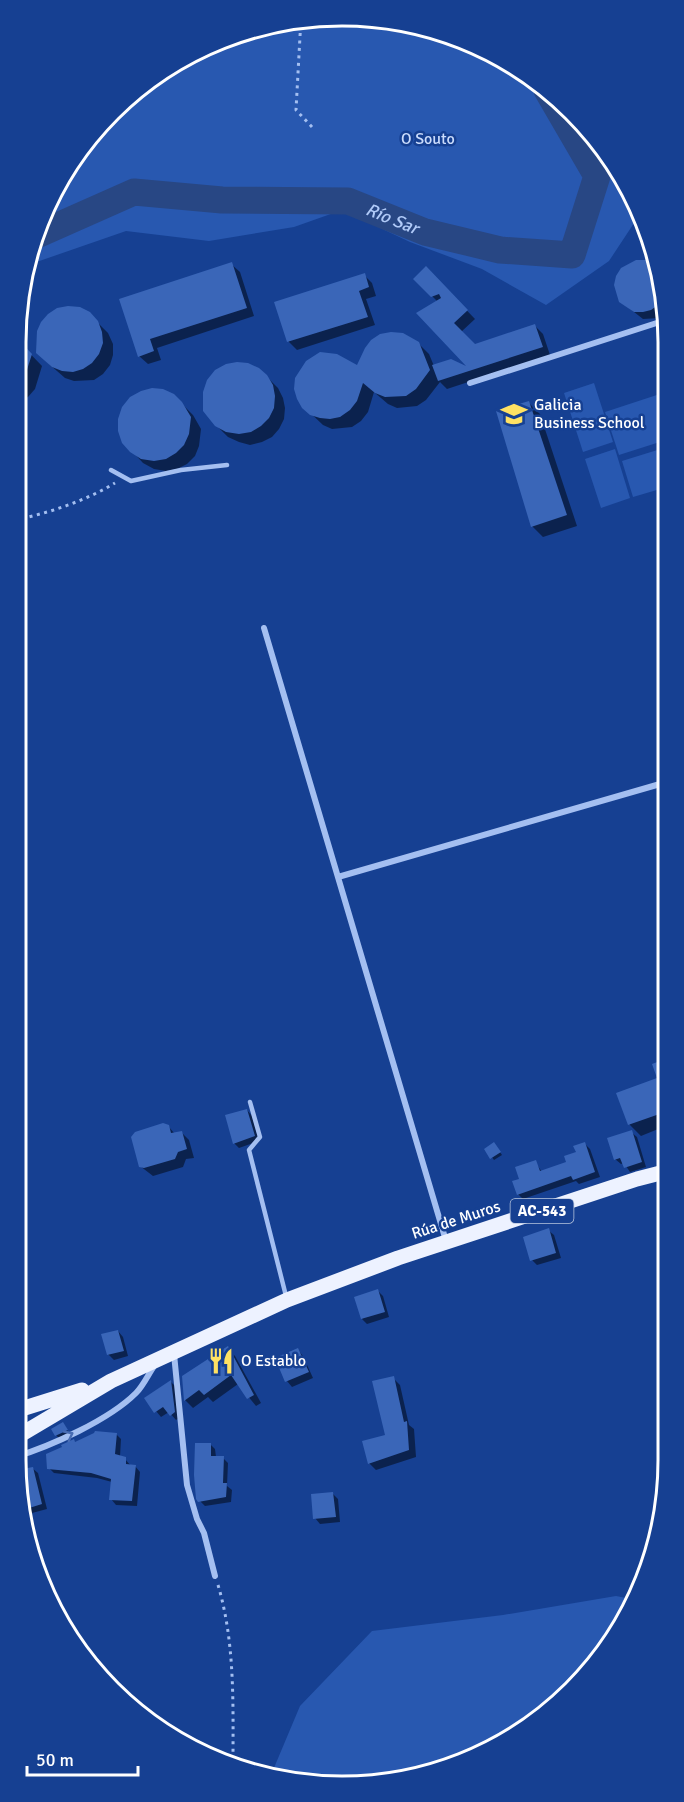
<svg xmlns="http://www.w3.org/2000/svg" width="684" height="1802" font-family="Signika,sans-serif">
	<rect width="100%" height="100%" fill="#164092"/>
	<!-- green -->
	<path fill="#2858b0" d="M 300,18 L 427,26 L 523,70 L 588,126 L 635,198 L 640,214 L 609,261 L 546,305 L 482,269 L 410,242 L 342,210 L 294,227 L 209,241 L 126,231 L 25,266 L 26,257 L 83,143 L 179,59 Z
		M 594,383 L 613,442 L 583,452 L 564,393 Z
		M 666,392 L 666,440 L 619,455 L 605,412 Z
		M 667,447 L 667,487 L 633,497 L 622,461 Z
		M 615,449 L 630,498 L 601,508 L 585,459 Z
		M 616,1596 L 631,1599 L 602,1659 L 523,1732 L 406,1781 L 299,1784 L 271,1775 L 300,1706 L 372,1631 L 503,1615 Z"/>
	<!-- shadow -->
	<path fill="#0007" d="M 645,229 L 652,253 L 645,238 Z
		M 653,262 L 656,265 L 666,299 L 666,311 L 660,318 L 643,319 L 620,301 Z
		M 231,264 L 240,272 L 254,316 L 157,348 L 161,360 L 148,364 L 139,356 L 121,300 Z
		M 426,268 L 475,319 L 461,332 L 474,346 L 535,326 L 543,334 L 550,355 L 447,389 L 440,382 L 426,400 L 417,406 L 397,408 L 388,404 L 374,392 L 368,412 L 361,421 L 352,427 L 332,429 L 323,425 L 304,407 L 358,367 L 418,343 L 429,354 L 434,366 L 451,360 L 472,370 L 418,314 L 438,302 L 415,279 Z
		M 364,275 L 372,283 L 376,296 L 366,299 L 375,325 L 297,350 L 289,342 L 276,303 Z
		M 89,314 L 108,333 L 113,344 L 113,355 L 110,365 L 103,374 L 94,380 L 74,381 L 65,378 L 49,364 Z
		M 15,338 L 42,366 L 35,389 L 28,397 L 15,404 Z
		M 266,376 L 278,388 L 283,398 L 285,408 L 284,419 L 279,429 L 272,437 L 262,442 L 250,445 L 239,442 L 228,437 L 216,425 Z
		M 181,403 L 193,415 L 201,429 L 199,446 L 195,456 L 187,464 L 177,469 L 166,471 L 154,469 L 143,463 L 132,451 Z
		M 529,403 L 540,414 L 577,526 L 543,537 L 532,526 Z
		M 668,1059 L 668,1125 L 641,1136 L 630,1125 L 618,1094 L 659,1079 L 654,1065 Z
		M 247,1110 L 252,1116 L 259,1141 L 239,1148 L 234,1143 Z
		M 168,1126 L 175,1134 L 181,1132 L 189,1140 L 194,1158 L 186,1159 L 183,1167 L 153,1176 L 140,1166 Z
		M 631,1132 L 637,1137 L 646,1167 L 630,1172 L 624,1163 L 621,1164 L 615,1159 Z
		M 584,1143 L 590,1149 L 600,1177 L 579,1184 L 576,1181 L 523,1199 L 518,1194 L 521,1180 L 535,1162 L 542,1172 L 568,1163 Z
		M 496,1146 L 502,1155 L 494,1160 L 486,1149 Z
		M 548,1230 L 554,1235 L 561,1258 L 537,1265 L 532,1260 Z
		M 378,1291 L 383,1296 L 389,1317 L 367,1324 L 362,1319 Z
		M 118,1331 L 123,1337 L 128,1356 L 114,1360 L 108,1354 Z
		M 227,1348 L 235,1356 L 261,1403 L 256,1406 L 238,1384 L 213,1402 L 208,1397 L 193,1408 L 185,1400 L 183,1377 Z
		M 298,1350 L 303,1356 L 313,1378 L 292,1387 L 287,1381 L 277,1359 Z
		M 393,1378 L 400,1385 L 409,1425 L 414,1429 L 416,1457 L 376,1470 L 369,1463 L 387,1436 Z
		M 171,1382 L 176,1387 L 179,1418 L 176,1420 L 169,1412 L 161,1417 L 146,1399 Z
		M 65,1426 L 69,1433 L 59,1438 L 56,1435 Z
		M 116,1434 L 121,1439 L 120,1457 L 125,1459 L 131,1466 L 135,1466 L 140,1472 L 137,1506 L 116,1505 L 111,1499 L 112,1482 L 97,1478 L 54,1473 L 49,1468 L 75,1443 Z
		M 210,1444 L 215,1449 L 216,1457 L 223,1458 L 228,1463 L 227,1486 L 232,1490 L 231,1502 L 205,1506 L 200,1501 Z
		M 32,1468 L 38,1473 L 47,1509 L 32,1513 L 27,1508 L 23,1495 L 21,1495 L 17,1472 Z
		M 333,1494 L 338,1499 L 340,1522 L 320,1524 L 315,1518 Z"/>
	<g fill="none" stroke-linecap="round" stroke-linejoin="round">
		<!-- river -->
		<path stroke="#284784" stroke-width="27" id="s1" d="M 37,235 L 134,192 L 222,200 L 348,201 L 425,232 L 500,250 L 572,255 L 597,176 L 547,90"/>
	</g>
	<!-- building -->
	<path fill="#3a66b8" d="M 636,260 L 654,260 L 665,294 L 658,305 L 651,310 L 643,312 L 634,312 L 619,302 L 614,285 L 616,276 L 621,268 Z
		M 232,262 L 247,308 L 150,339 L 154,351 L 138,357 L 119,299 Z
		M 426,266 L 468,310 L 454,323 L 475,344 L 535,324 L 543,347 L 438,381 L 432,365 L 451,359 L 466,366 L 416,313 L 441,298 L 439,294 L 431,297 L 413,279 Z
		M 365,273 L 369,287 L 359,291 L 368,317 L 287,342 L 274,302 Z
		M 68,306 L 80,307 L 90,312 L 98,321 L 102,332 L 103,343 L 99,354 L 92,363 L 83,369 L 73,372 L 62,371 L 52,367 L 36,353 L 37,331 L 41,322 L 48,314 L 57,308 Z
		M 391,332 L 403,333 L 419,342 L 430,370 L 416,389 L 406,396 L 385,397 L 375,393 L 363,383 L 357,401 L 350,410 L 340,417 L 330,419 L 320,418 L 310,415 L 302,408 L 297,399 L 294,389 L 295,378 L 306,361 L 320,352 L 337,354 L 357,365 L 365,348 L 371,340 L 380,334 Z
		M 16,337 L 32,354 L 18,398 L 15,398 Z
		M 237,362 L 248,363 L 259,368 L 267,375 L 273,385 L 275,396 L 274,408 L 269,418 L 261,426 L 251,432 L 239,434 L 226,432 L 215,426 L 203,411 L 203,392 L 207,380 L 215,370 L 226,364 Z
		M 152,388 L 163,389 L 174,394 L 182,402 L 191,417 L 189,434 L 184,445 L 176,453 L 166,459 L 154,461 L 141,459 L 130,452 L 122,443 L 118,431 L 118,419 L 122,407 L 130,397 L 141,391 Z
		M 529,401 L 567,515 L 531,527 L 496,411 Z
		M 668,1058 L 668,1111 L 628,1125 L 616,1093 L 657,1078 L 652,1064 Z
		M 247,1109 L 255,1136 L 233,1144 L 225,1115 Z
		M 163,1123 L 169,1125 L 171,1133 L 182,1131 L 187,1149 L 178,1152 L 175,1159 L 144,1168 L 139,1167 L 131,1137 L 135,1132 Z
		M 632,1130 L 642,1162 L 624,1168 L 620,1158 L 614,1160 L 607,1138 Z
		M 494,1142 L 501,1152 L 490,1159 L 484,1149 Z
		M 585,1142 L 595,1172 L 573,1180 L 571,1176 L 517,1195 L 512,1181 L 519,1179 L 515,1167 L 536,1160 L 540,1171 L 566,1162 L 564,1156 L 576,1152 L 573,1146 Z
		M 549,1228 L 556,1253 L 530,1261 L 523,1237 Z
		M 378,1289 L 385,1312 L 361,1319 L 354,1297 Z
		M 118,1330 L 124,1351 L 107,1355 L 101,1334 Z
		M 228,1346 L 254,1395 L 247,1399 L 231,1375 L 204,1395 L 199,1390 L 184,1401 L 182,1376 Z
		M 298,1348 L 309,1372 L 285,1382 L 275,1358 Z
		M 394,1376 L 404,1422 L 407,1421 L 409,1450 L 368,1464 L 362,1441 L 385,1435 L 372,1381 Z
		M 171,1380 L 175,1412 L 170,1416 L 163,1407 L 154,1413 L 144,1398 Z
		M 63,1422 L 68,1430 L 55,1436 L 51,1429 Z
		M 95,1431 L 117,1433 L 115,1454 L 126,1457 L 126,1464 L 136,1465 L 132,1501 L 109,1500 L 111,1479 L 91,1473 L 47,1469 L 46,1454 L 62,1447 L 61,1445 L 74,1439 L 75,1442 L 94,1433 Z
		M 195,1443 L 211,1443 L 211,1456 L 224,1456 L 223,1483 L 227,1483 L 226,1497 L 198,1502 L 196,1499 L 194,1475 Z
		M 33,1467 L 42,1504 L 26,1509 L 17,1470 Z
		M 333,1492 L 336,1517 L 313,1519 L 311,1494 Z"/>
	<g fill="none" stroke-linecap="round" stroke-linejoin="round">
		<!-- path -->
		<path stroke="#a4bff1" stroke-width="3" stroke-dasharray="3 4.5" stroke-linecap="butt" d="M 301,18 L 296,110 L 312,127
			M 15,520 C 49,513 85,501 115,483
			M 218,1585 C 235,1642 233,1703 233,1762"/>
		<!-- lane -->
		<path stroke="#a4bff1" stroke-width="4.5" d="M 111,470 L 131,481 L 181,470 L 227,465
			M 250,1102 L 260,1137 L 249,1150 L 286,1296"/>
		<!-- street -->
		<path stroke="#a4bff1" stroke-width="6" d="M 470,383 L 666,320
			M 264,628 L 446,1241
			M 338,877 L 667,782
			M 174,1354 L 187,1485 L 197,1519 L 204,1533 L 215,1576
			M 15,1457 C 51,1446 109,1420 136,1393 C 143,1386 148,1375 154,1366"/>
		<!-- primary -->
		<path stroke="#edf2ff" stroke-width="15" d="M 15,1411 L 82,1390
			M 15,1438 L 111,1381 L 287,1300 L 398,1258 L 637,1179 L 668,1171"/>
	</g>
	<!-- one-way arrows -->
	<defs><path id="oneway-chevron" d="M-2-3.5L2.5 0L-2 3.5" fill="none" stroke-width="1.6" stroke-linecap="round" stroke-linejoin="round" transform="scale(1.5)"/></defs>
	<use stroke="#486cb3" href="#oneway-chevron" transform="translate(69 1435) rotate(-27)"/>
	<!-- icons -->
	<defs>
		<g id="school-bare" transform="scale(2.07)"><path d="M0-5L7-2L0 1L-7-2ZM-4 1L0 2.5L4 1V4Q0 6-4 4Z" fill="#ffe163" stroke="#164092" stroke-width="2.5" paint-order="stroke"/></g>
		<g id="restaurant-bare" transform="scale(2.07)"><path d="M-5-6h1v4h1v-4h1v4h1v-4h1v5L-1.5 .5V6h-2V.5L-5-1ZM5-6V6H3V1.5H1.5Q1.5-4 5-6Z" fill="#ffe163" stroke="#164092" stroke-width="2.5" paint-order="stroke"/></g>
	</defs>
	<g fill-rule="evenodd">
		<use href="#school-bare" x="514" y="414"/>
		<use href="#restaurant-bare" x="221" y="1361"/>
	</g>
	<g text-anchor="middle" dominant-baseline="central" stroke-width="5" stroke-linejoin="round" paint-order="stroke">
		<!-- shield labels -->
		<rect fill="#164092" stroke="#b9c6de" stroke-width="1.5" x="510.5" y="1199" width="63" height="24" rx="4.5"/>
		<g font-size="15" font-weight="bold" fill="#fff">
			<text x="542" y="1211">AC-543</text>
		</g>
		<!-- park labels -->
		<g font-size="16" fill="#cbdcfc" stroke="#164092">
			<text x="428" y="139">O Souto</text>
		</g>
		<!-- poi labels -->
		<g font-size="16" fill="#fff" stroke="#164092" text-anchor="start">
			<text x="534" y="405">Galicia<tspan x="534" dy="18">Business School</tspan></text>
			<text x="241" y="1361">O Establo</text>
		</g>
		<!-- street labels -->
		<g font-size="16" fill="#fff" stroke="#164092">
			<text transform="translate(456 1220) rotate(-18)">Rúa de Muros</text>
		</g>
		<!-- water labels -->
		<g font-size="18" font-style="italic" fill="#b0caf8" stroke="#164092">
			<text stroke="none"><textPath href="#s1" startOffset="368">Río Sar</textPath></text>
		</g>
	</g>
	<!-- crop -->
	<path d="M0 0H684V1802H0ZM342 26H342A316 316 0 0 1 658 342V1460A316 316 0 0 1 342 1776H342A316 316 0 0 1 26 1460V342A316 316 0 0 1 342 26Z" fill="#164092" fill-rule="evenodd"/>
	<path fill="none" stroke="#fff" stroke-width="3" d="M342 26H342A316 316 0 0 1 658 342V1460A316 316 0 0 1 342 1776H342A316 316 0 0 1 26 1460V342A316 316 0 0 1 342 26Z"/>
	<!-- scale -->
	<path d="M27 1766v9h111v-9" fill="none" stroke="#ffffff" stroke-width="3"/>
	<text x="36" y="1766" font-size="18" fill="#ffffff" stroke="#164092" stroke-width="4.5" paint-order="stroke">50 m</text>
</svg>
